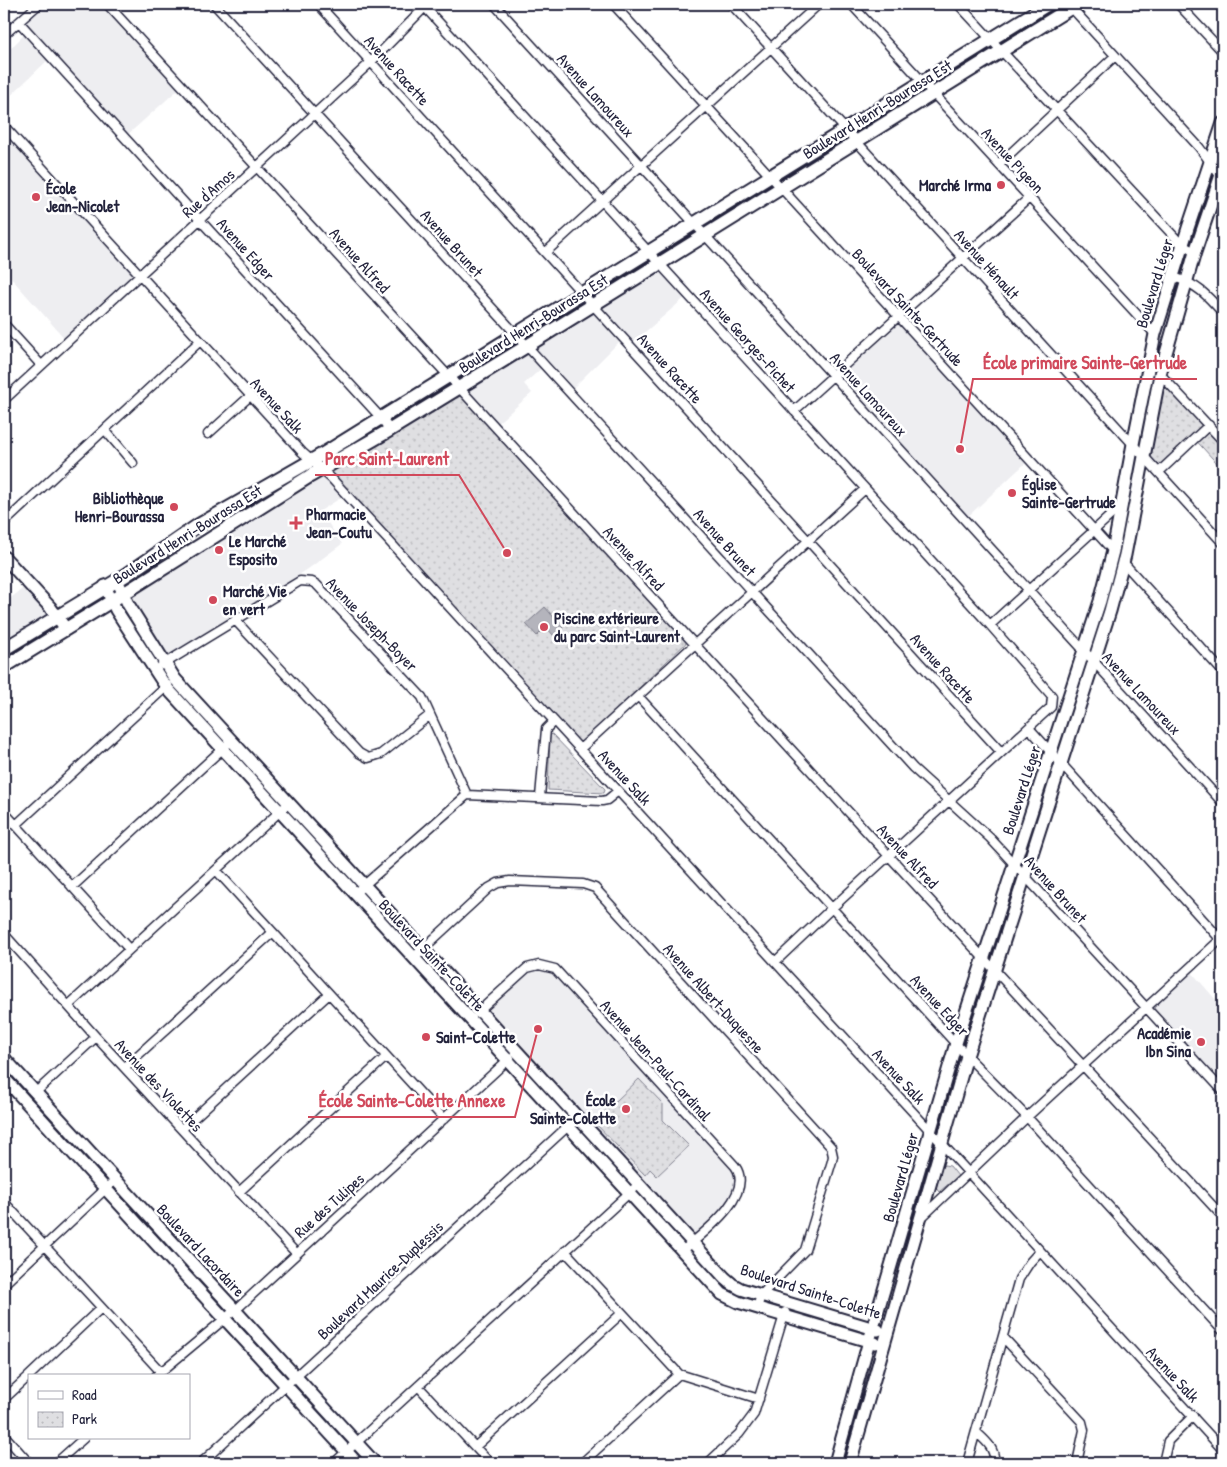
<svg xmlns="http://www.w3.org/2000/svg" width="1227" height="1467" font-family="'Patrick Hand',sans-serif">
	<defs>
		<pattern id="park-dots" width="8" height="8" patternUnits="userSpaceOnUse" patternTransform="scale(1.25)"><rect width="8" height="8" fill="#dfdfe2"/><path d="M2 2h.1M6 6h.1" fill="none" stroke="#bfbfc3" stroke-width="1.8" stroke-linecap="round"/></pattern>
	</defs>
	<rect width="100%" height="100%" fill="#fff"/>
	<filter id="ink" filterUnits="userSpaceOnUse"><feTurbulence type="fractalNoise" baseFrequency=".02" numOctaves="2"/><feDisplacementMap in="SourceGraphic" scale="10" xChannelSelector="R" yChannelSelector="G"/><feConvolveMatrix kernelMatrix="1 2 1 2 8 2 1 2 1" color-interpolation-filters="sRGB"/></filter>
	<g filter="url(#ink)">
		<!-- built -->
		<path fill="#eeeef1" d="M 39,4 L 107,4 L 182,86 L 125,137 L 51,57 L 4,102 L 4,55 L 27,32 L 19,22 Z
			M 4,126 L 139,274 L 67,341 L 4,270 Z
			M 659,263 L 688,295 L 630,345 L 623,338 L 569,392 L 544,366 L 524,384 L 532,393 L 494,426 L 459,387 Z
			M 897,316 L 1029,460 L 964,520 L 833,375 Z
			M 321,470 L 350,492 L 320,511 L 342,544 L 308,569 L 164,663 L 123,594 Z
			M 29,584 L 57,616 L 4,648 L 4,603 Z
			M 536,961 L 557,971 L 740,1176 L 724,1213 L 692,1242 L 479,1011 L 522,972 Z
			M 1189,969 L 1223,1008 L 1223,1075 L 1215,1083 L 1147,1007 Z"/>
		<!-- grass -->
		<path fill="#dfdfe2" stroke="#80808e" d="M 944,1165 L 950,1166 L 958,1176 L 939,1192 L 936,1188 L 942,1167 Z"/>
		<!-- park -->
		<path fill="url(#park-dots)" stroke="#80808e" d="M 1160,374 L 1223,442 L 1223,470 L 1192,436 L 1159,472 L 1144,456 Z
			M 457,387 L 690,639 L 578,747 L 325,468 Z
			M 552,734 L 605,789 L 604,793 L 548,790 L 550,736 Z
			M 639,1079 L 663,1104 L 663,1120 L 689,1146 L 657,1176 L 650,1169 L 645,1175 L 594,1122 Z"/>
		<!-- water -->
		<path fill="#b4b4bc" stroke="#7a7a88" d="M 545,607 L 563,628 L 554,636 L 546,627 L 537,636 L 526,624 Z"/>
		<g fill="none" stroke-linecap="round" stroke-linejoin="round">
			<!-- street casing -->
			<g stroke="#22223b" stroke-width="11">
				<path id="street" d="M 107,4 L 889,856 L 1223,1217
					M 214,4 L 913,768 L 990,838 L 1223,1091
					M 318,4 L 1001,752
					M 422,4 L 990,625 L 1052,696 L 1051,707 L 832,908 L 775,962
					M 494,4 L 1223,803
					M 613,4 L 1114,552
					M 731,4 L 1223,543
					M 851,4 L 1155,334
					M 958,4 L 1182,245 L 1195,252
					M 1178,4 L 1223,52
					M 1069,5 L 1199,147 L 1222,178
					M 19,22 L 381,418 L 390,430
					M 4,35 L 39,4
					M 4,126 L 302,452 L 332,479 L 1223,1450
					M 999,164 L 1115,56
					M 546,252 L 819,4
					M 1174,277 C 1198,285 1206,294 1223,313
					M 4,324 L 41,365
					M 1160,374 L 1223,441
					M 4,400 L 371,62 L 427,5
					M 794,411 L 1029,198
					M 105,430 L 133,463
					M 208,434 L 250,396
					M 1159,472 L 1209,425
					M 4,523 L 199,342
					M 1122,561 L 1223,672
					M 235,620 L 359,753 L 368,758 L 381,754 L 430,715
					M 990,625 L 1122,505
					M 162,665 L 300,581 L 312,582 L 317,585 L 422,697 L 467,795
					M 638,696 L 967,1056 L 1027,1117 L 1223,1331
					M 1029,728 L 1223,942
					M 580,749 L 865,489
					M 540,797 L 546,729 L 554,721
					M 4,812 L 129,949
					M 16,825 L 168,685
					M 216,870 L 444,1119
					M 72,887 L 232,740
					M 354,894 L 467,795 L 602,801 L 607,800 L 618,791
					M 4,934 L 96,1037 L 296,1253
					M 413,958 L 489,888 L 498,883 L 510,881 L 583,884 L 595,888 L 831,1147 L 833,1156 L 832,1161 L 805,1250 L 767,1289 L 761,1295 L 757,1308
					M 69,1005 L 289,803
					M 477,1013 L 527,968 L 539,965 L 555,969 L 735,1166 C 756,1195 701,1235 682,1251
					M 125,1067 L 272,933
					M 35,1093 L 96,1037
					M 182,1129 L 329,994
					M 239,1192 L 386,1057
					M 4,1202 L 161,1372
					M 920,1219 L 1027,1117 L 1221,939
					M 565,1251 L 679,1374 L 759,1399
					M 4,1284 L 115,1180
					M 1003,1337 L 1082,1422 L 1084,1430 L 1077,1463
					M 29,1376 L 101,1308
					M 156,1376 L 240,1306 L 510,1058
					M 418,1386 L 490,1463
					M 4,1399 L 29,1376
					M 976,1432 C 986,1441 996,1449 994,1463
					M 4,1435 L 29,1463
					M 475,1447 L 622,1313
					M 56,1463 L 84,1438
					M 201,1463 L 578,1117
					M 334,1463 L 639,1184
					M 582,1463 L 679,1374
					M 708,1463 L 739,1434 L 754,1414 L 785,1312
					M 967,1463 L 1019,1279 L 1030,1262 L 1040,1251
					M 1163,1463 L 1168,1441 L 1193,1416"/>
			</g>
			<!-- secondary casing -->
			<g stroke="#22223b" stroke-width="15">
				<path id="secondary" d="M 4,557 L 50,607 L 66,629
					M 117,580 L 128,604 L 175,679 L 725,1278 L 732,1284 L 741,1289 L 878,1330
					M 105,586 L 116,610 L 166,687 L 722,1294 L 738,1302 L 875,1343
					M 4,1058 L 375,1463
					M 4,1078 L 357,1463
					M 835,1463 L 869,1341 L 956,1043 L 1100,601 L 1113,551 L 1133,444 L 1155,334 L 1188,228 L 1223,123
					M 850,1463 L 967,1056 L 1110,611 L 1125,555 L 1160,374 L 1195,252 L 1223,169"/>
			</g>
			<!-- primary casing -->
			<g stroke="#22223b" stroke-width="16">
				<path id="primary" d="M 4,649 L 126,575 L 197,526 L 323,454 L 1048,4
					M 4,667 L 123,594 L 310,476 L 390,430 L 527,346 L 1077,4"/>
			</g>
			<!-- street -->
			<use href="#street" stroke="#fff" stroke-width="8"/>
			<!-- secondary -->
			<use href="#secondary" stroke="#fff" stroke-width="11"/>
			<!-- primary -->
			<use href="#primary" stroke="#fff" stroke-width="12"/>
		</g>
	</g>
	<!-- markers -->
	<g fill="#d1495b" stroke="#fff" stroke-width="2">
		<circle cx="1001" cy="185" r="5"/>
		<circle cx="36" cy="197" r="5"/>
		<circle cx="1012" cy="493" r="5"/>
		<circle cx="174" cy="507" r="5"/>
		<path d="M293.5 515.5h5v5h5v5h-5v5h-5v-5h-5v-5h5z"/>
		<circle cx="219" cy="550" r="5"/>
		<circle cx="213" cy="600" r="5"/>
		<circle cx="544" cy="627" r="5"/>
		<circle cx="426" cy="1037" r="5"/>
		<circle cx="1201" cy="1042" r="5"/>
		<circle cx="626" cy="1109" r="5"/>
	</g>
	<g text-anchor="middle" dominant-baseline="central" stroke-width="5" stroke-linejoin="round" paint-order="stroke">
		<!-- street labels -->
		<g font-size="16" fill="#22223b" stroke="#fff">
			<text transform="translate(397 70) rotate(48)">Avenue Racette</text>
			<text transform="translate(596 95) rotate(48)">Avenue Lamoureux</text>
			<text transform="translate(877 109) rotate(-32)">Boulevard Henri-Bourassa Est</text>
			<text transform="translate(1013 160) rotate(47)">Avenue Pigeon</text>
			<text transform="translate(208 193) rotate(-42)">Rue d'Amos</text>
			<text transform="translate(452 243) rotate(48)">Avenue Brunet</text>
			<text transform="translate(246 249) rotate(48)">Avenue Edger</text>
			<text transform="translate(360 260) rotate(48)">Avenue Alfred</text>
			<text transform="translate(987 264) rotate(48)">Avenue Hénault</text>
			<text transform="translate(1154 283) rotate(-73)">Boulevard Léger</text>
			<text transform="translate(908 307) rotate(47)">Boulevard Sainte-Gertrude</text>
			<text transform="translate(533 323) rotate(-32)">Boulevard Henri-Bourassa Est</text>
			<text transform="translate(748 340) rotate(48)">Avenue Georges-Pichet</text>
			<text transform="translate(670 368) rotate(48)">Avenue Racette</text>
			<text transform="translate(869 394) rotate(48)">Avenue Lamoureux</text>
			<text transform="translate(277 405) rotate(47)">Avenue Salk</text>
			<text transform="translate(187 534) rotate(-32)">Boulevard Henri-Bourassa Est</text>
			<text transform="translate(725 542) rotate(48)">Avenue Brunet</text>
			<text transform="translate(634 558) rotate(47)">Avenue Alfred</text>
			<text transform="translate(372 624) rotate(46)">Avenue Joseph-Boyer</text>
			<text transform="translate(943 668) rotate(48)">Avenue Racette</text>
			<text transform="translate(1142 693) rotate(47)">Avenue Lamoureux</text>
			<text transform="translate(625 777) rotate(47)">Avenue Salk</text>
			<text transform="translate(1021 790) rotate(-72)">Boulevard Léger</text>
			<text transform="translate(908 856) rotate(47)">Avenue Alfred</text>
			<text transform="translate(1056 889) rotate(48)">Avenue Brunet</text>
			<text transform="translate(432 955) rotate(47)">Boulevard Sainte-Colette</text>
			<text transform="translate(714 998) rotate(48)">Avenue Albert-Duquesne</text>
			<text transform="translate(940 1005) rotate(47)">Avenue Edger</text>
			<text transform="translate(656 1060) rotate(48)">Avenue Jean-Paul-Cardinal</text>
			<text transform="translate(899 1076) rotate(47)">Avenue Salk</text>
			<text transform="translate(159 1085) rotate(47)">Avenue des Violettes</text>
			<text transform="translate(900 1177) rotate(-74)">Boulevard Léger</text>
			<text transform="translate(329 1205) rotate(-42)">Rue des Tulipes</text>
			<text transform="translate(201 1250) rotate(47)">Boulevard Lacordaire</text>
			<text transform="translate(380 1280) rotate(-43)">Boulevard Maurice-Duplessis</text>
			<text transform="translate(811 1291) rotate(18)">Boulevard Sainte-Colette</text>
			<text transform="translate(1173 1374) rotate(47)">Avenue Salk</text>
		</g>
		<!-- poi labels -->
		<g font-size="16" font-weight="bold" fill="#22223b" stroke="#fff" text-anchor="start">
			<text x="991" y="185" text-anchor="end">Marché Irma</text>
			<text x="46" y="188">École<tspan x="46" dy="18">Jean-Nicolet</tspan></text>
			<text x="1022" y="484">Église<tspan x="1022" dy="18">Sainte-Gertrude</tspan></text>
			<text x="164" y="498" text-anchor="end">Bibliothèque<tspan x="164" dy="18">Henri-Bourassa</tspan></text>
			<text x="306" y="514">Pharmacie<tspan x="306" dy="18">Jean-Coutu</tspan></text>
			<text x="229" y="541">Le Marché<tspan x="229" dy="18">Esposito</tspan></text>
			<text x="223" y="591">Marché Vie<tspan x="223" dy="18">en vert</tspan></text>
			<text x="554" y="618">Piscine extérieure<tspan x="554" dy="18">du parc Saint-Laurent</tspan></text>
			<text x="1191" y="1033" text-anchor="end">Académie<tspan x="1191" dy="18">Ibn Sina</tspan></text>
			<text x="436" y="1037">Saint-Colette</text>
			<text x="616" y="1100" text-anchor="end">École<tspan x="616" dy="18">Sainte-Colette</tspan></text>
		</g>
	</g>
	<!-- callouts -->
	<path fill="none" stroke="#d1495b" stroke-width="2" d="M960 449L973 379H1197M507 553L459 475H315M538 1029L515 1117H308"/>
	<g fill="#d1495b" stroke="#fff" stroke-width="2">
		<circle cx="960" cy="449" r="5"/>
		<circle cx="507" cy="553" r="5"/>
		<circle cx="538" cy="1029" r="5"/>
	</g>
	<g font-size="18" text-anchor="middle" font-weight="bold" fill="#d1495b" stroke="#fff" stroke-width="5" stroke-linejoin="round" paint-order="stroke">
		<text x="1085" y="369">École primaire Sainte-Gertrude</text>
		<text x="387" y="465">Parc Saint-Laurent</text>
		<text x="412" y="1107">École Sainte-Colette Annexe</text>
	</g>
	<!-- margin -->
	<rect width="1227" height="1467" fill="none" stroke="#fff" stroke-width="20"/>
	<rect x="10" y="10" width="1207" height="1447" fill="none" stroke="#22223b" stroke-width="2" filter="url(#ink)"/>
	<!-- legend -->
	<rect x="28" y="1374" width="162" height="65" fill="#ffffff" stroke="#a7a7b1"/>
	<rect x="38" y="1391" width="25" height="8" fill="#ffffff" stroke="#a7a7b1"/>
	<text x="72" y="1400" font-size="15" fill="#22223b">Road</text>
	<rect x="38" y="1412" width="25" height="15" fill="url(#park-dots)" stroke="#a7a7b1"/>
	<text x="72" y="1424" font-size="15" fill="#22223b">Park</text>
</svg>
